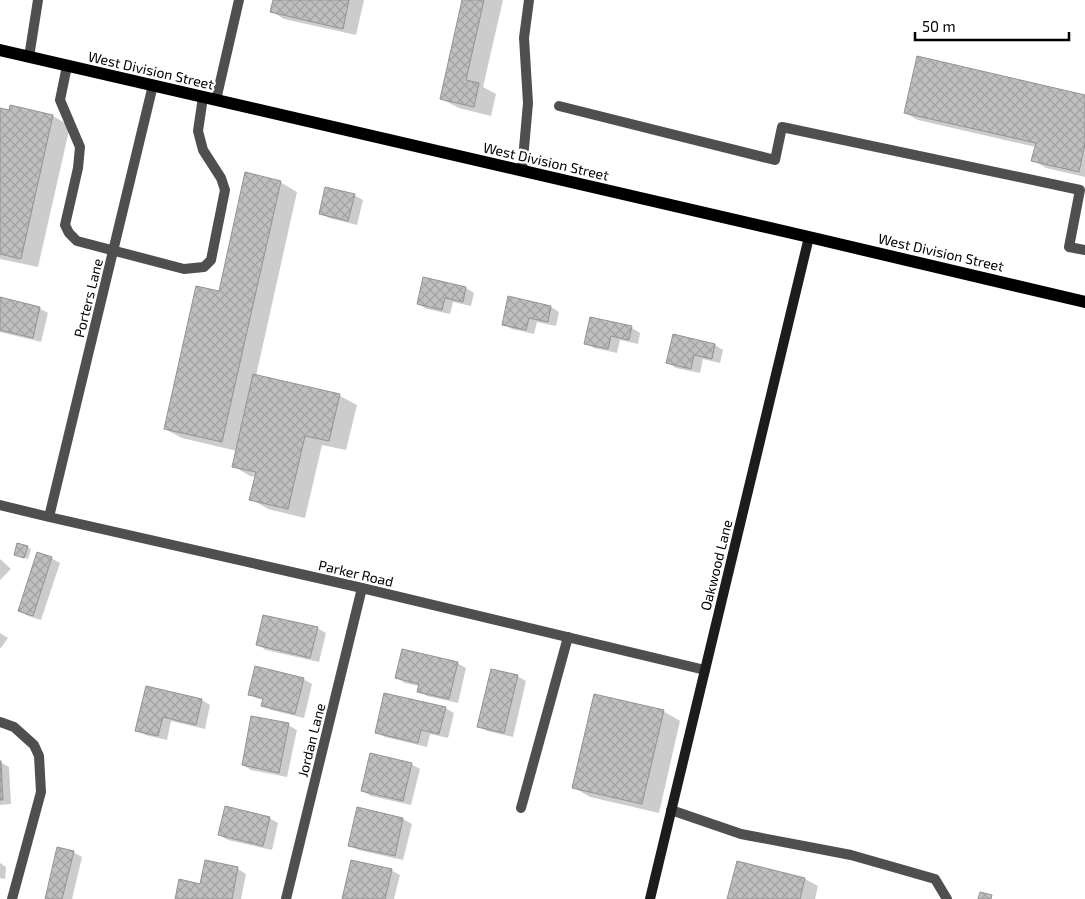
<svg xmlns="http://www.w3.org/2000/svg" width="1085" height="899" font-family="'Exo 2',sans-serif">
	<defs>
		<pattern id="building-cross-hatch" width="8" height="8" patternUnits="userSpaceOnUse" patternTransform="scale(1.25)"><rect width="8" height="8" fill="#bfbfbf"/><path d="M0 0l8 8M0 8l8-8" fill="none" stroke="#a2a2a2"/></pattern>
	</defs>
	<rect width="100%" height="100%" fill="#fff"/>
	<!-- shadow -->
	<path fill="#0003" d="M 274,0 L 364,0 L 356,35 L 284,19 L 271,11 Z
		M 464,0 L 503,0 L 483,87 L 496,94 L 491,116 L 459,108 L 441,99 Z
		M 1085,96 L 1085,177 L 1046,168 L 1033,160 L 1036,147 L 918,120 L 905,113 Z
		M 11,107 L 53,116 L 70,126 L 38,267 L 0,259 L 0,109 L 10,111 Z
		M 280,182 L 297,192 L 256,376 L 340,396 L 357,405 L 346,450 L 322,445 L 305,518 L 268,509 L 251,499 L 256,477 L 250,476 L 233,466 L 237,451 L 182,438 L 165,429 L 220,293 Z
		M 354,195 L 363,200 L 357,225 L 329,218 L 320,213 Z
		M 466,288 L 474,293 L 471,306 L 453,302 L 450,314 L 427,309 L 418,304 Z
		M 509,298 L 551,307 L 559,312 L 556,326 L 537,322 L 534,334 L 512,329 L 503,324 Z
		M 0,299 L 39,308 L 48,313 L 41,342 L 0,332 Z
		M 591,318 L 632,328 L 640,333 L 638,344 L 620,340 L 617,353 L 594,348 L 585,343 Z
		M 715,345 L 723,350 L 720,363 L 703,359 L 700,373 L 676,368 L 668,363 Z
		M 27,547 L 31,549 L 28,559 L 19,556 Z
		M 51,558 L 60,563 L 41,620 L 28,616 L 19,611 Z
		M 0,559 L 11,569 L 0,580 Z
		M 317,628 L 326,633 L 319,662 L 266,650 L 258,645 Z
		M 0,633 L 8,638 L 0,649 Z
		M 457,663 L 466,668 L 458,703 L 427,696 L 418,691 L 419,686 L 405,683 L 397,678 Z
		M 517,676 L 526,681 L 513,737 L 487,731 L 479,726 Z
		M 303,679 L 312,684 L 304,718 L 271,710 L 263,705 L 264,700 L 258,699 L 250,694 Z
		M 147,687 L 202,700 L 210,705 L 205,729 L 171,721 L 167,740 L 145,735 L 137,730 Z
		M 445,708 L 454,713 L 448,738 L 430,734 L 427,747 L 385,737 L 376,732 Z
		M 663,711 L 680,721 L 659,813 L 590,797 L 573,787 Z
		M 288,725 L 297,730 L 287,777 L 251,770 L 243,765 Z
		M 0,762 L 9,767 L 11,804 L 0,805 Z
		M 411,764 L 420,769 L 411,805 L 371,796 L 363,791 Z
		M 358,809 L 403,819 L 412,824 L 403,860 L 358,850 L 350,845 Z
		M 269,818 L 278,823 L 272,850 L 228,840 L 219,835 Z
		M 73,852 L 82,857 L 72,899 L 46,899 Z
		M 206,862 L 238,869 L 246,874 L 241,899 L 176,899 L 201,885 Z
		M 738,862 L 805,879 L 818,886 L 815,899 L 729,899 Z
		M 0,863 L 6,867 L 5,879 L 0,878 Z
		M 391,870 L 400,875 L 394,899 L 343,899 Z"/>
	<!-- building -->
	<path fill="url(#building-cross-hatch)" stroke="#939393" d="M 273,0 L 349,0 L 343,29 L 270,12 Z
		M 462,0 L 484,0 L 466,80 L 479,83 L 474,107 L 440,99 Z
		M 917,56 L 1085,95 L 1085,144 L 1079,172 L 1031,161 L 1036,143 L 904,113 Z
		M 10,105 L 53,115 L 21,259 L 0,254 L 0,108 L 9,110 Z
		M 245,172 L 281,181 L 222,442 L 164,429 L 196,286 L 219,291 Z
		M 325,187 L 355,194 L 348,221 L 319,214 Z
		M 423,277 L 466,287 L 463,302 L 445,298 L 442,310 L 417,304 Z
		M 508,296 L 551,306 L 548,322 L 529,318 L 526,330 L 502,325 Z
		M 0,297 L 40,307 L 33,338 L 0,330 Z
		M 590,317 L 632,326 L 629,340 L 611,336 L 608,349 L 584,344 Z
		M 673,334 L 715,344 L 712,359 L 694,355 L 691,369 L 666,363 Z
		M 253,374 L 340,394 L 329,441 L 305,436 L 288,509 L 249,500 L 256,472 L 232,467 Z
		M 17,543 L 28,546 L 24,558 L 14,555 Z
		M 37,552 L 52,557 L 33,616 L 18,611 Z
		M 263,615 L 318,627 L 310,658 L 256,645 Z
		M 402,649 L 458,662 L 449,699 L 417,692 L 419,684 L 395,678 Z
		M 255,666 L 304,678 L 295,714 L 261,706 L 263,698 L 248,695 Z
		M 491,669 L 518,675 L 504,733 L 477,727 Z
		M 146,686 L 202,699 L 196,725 L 163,717 L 158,736 L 135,731 Z
		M 384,693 L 446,707 L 439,734 L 421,730 L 418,743 L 375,733 Z
		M 594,694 L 664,710 L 642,804 L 572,788 Z
		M 251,716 L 289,723 L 279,773 L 242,765 Z
		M 370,753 L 412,763 L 403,801 L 361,791 Z
		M 0,761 L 1,761 L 3,800 L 0,800 Z
		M 225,806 L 270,817 L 263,846 L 218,835 Z
		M 357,807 L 403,818 L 395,856 L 348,846 Z
		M 57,847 L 74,851 L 62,899 L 45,899 Z
		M 205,860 L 238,867 L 232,899 L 175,899 L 179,879 L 200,884 Z
		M 351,860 L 392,869 L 385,899 L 342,899 Z
		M 737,861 L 805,878 L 800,899 L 727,899 Z
		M 980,892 L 992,895 L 991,899 L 978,899 Z"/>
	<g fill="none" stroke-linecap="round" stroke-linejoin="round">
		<!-- lane -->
		<path stroke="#4f4f4f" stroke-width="10" d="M 29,57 L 38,0
			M 67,66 L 60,100 L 80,147 L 78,168 L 65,225 L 69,233 L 77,241 L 184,269 L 204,267 L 211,260 L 225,190 L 221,178 L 203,150 L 198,131 L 203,97
			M 216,100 L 239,0
			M 559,106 L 775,160 L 782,127 L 1080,190 L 1069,247 L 1085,250
			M 522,171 L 528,103 L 524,38 L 529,0
			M 521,808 L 568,637
			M 671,810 L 741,834 L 851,855 L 935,879 L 947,899"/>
		<!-- street -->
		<path stroke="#4f4f4f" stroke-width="10" d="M 0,505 L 49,517 L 362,588 L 705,670
			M 49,517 L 153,85
			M 0,722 L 14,727 L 34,745 L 39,756 L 41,792 L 12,899
			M 286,899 L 362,588"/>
		<!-- secondary -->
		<path stroke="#1c1c1c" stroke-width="10" d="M 650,899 L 809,237"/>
		<!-- primary -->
		<path stroke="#000" stroke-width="12" d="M 0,50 L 809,237 L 1085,302"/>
	</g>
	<g text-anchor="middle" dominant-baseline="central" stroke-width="4.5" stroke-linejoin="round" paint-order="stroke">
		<!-- street labels -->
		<g font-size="14" fill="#000" stroke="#fff">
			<text transform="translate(151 70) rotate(13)">West Division Street</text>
			<text transform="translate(546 161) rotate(13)">West Division Street</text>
			<text transform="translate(941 252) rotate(13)">West Division Street</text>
			<text transform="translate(88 298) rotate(-76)">Porters Lane</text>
			<text transform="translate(716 565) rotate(-76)">Oakwood Lane</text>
			<text transform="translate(356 573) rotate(13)">Parker Road</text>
			<text transform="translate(311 740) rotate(-76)">Jordan Lane</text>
		</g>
	</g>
	<!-- scale -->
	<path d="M915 32v8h154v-8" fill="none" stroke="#000000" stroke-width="2.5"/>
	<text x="922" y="32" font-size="15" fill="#000000" stroke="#ffffff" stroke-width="4" paint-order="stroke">50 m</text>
</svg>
